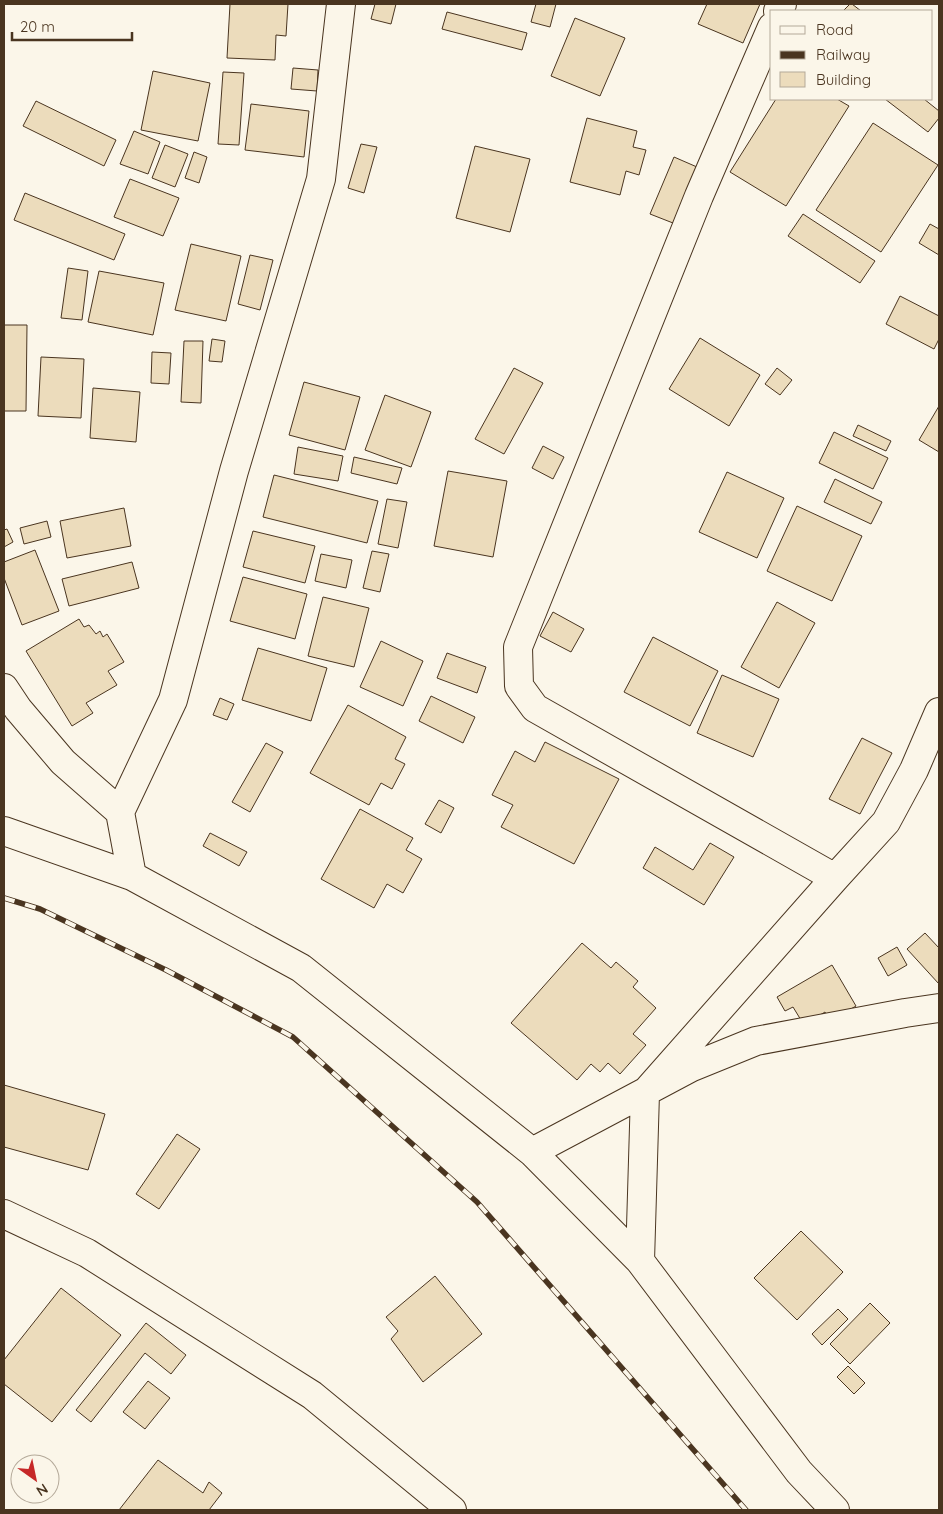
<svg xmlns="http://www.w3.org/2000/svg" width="943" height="1514" font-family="Quicksand,sans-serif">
	<rect width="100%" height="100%" fill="#fbf6e9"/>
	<!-- building -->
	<path fill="#ecdcbc" stroke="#4a3520" d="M 230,4 L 288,4 L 286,36 L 276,35 L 275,60 L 227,58 Z
		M 375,4 L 396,4 L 391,24 L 371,19 Z
		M 536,4 L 556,4 L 550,27 L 531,22 Z
		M 707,4 L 760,4 L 743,43 L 698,24 Z
		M 850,4 L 852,4 L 861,11 L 843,11 Z
		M 447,12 L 527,33 L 522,50 L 442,29 Z
		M 575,18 L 625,38 L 600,96 L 551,76 Z
		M 293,68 L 318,70 L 317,91 L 291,89 Z
		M 153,71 L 210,83 L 198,141 L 141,130 Z
		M 223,72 L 244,73 L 239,145 L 218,144 Z
		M 776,99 L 837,99 L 849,106 L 786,206 L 730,172 Z
		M 885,99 L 924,99 L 939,111 L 939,118 L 928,132 Z
		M 36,101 L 116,140 L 104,166 L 23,126 Z
		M 251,104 L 309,111 L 304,157 L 245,150 Z
		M 587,118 L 637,131 L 633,147 L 646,150 L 639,175 L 626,171 L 620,195 L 570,182 Z
		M 873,123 L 938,165 L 881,252 L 816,210 Z
		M 134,131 L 160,142 L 148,174 L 120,164 Z
		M 361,144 L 377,147 L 364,193 L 348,188 Z
		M 165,145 L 188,154 L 175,187 L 152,178 Z
		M 475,146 L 530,159 L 510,232 L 456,218 Z
		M 194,152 L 207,157 L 199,183 L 185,178 Z
		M 674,157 L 697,167 L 673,223 L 650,214 Z
		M 130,179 L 179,198 L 163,236 L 114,217 Z
		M 25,193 L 125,234 L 114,260 L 14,220 Z
		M 803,214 L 875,261 L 860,283 L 788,236 Z
		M 930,224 L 939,229 L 939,255 L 919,243 Z
		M 191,244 L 241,256 L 226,321 L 175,310 Z
		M 250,255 L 273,260 L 260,310 L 238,304 Z
		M 68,268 L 88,271 L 82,320 L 61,318 Z
		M 99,271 L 164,283 L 153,335 L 88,322 Z
		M 900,296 L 939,316 L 939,339 L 934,349 L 886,324 Z
		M 4,325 L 27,325 L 26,411 L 4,411 Z
		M 700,338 L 760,375 L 729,426 L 669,389 Z
		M 212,339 L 225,341 L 222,362 L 209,361 Z
		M 184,341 L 203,341 L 201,403 L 181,402 Z
		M 152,352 L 171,353 L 169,384 L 151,383 Z
		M 41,357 L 84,359 L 81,418 L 38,416 Z
		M 514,368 L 543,383 L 504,454 L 475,439 Z
		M 777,368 L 792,380 L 780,395 L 765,384 Z
		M 304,382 L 360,397 L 345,450 L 289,435 Z
		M 93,388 L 140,392 L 136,442 L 90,438 Z
		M 385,395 L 431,412 L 411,467 L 365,450 Z
		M 939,406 L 939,452 L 919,440 Z
		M 858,425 L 891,441 L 886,451 L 853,436 Z
		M 834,432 L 888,458 L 873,489 L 819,463 Z
		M 543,446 L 564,457 L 553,479 L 532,468 Z
		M 298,447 L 343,456 L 338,481 L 294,474 Z
		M 354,457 L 402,468 L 397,484 L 351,473 Z
		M 448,471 L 507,481 L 493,557 L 434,546 Z
		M 727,472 L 784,498 L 757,558 L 699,532 Z
		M 274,475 L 378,501 L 367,543 L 263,517 Z
		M 835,479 L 882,502 L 871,524 L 824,502 Z
		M 387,499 L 407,502 L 398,548 L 378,544 Z
		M 797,506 L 862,536 L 832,601 L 767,571 Z
		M 124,508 L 131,546 L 67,558 L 60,521 Z
		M 47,521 L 51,537 L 24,544 L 20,528 Z
		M 7,529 L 13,542 L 4,547 L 4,530 Z
		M 253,531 L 315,546 L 305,583 L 243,567 Z
		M 35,550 L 59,611 L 22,625 L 4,578 L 4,562 Z
		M 372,551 L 389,554 L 380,592 L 363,588 Z
		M 321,554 L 352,560 L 346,588 L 315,581 Z
		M 132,562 L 139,588 L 69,606 L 62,579 Z
		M 243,577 L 307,594 L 295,639 L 230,621 Z
		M 323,597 L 369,608 L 354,667 L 308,656 Z
		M 777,602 L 815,623 L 779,688 L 741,667 Z
		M 553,612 L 584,629 L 571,652 L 540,636 Z
		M 79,619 L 84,627 L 89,625 L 96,634 L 100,631 L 103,637 L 107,634 L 124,662 L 108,671 L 117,685 L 86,703 L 93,713 L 72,726 L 26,651 Z
		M 653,637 L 718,671 L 690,726 L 624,692 Z
		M 381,641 L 423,661 L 403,706 L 360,687 Z
		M 258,648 L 327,668 L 311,721 L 242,700 Z
		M 447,653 L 486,667 L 477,693 L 437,678 Z
		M 722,675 L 779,699 L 753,757 L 697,733 Z
		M 431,696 L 475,717 L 463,743 L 419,721 Z
		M 220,698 L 234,704 L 227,720 L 213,715 Z
		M 348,705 L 406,737 L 395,759 L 405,764 L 392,789 L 381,783 L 369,805 L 310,773 Z
		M 862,738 L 892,753 L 860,814 L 829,799 Z
		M 545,742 L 619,779 L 574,864 L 501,827 L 513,805 L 492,795 L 515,751 L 535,762 Z
		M 266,743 L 283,752 L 250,812 L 232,802 Z
		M 439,800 L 454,808 L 441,833 L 425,824 Z
		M 360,809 L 413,838 L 406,850 L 422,859 L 403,893 L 387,884 L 374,908 L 321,879 Z
		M 210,833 L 247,852 L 239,866 L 203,846 Z
		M 710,843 L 734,857 L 704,905 L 643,868 L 655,847 L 693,870 Z
		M 925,933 L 939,948 L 939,984 L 907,949 Z
		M 582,943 L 611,968 L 616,962 L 638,981 L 633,987 L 656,1008 L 633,1034 L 646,1045 L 620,1074 L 608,1063 L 600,1072 L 591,1064 L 577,1080 L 511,1023 Z
		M 897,947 L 907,965 L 888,976 L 878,958 Z
		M 832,965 L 856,1006 L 830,1021 L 825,1012 L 804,1025 L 793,1007 L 785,1011 L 777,997 Z
		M 4,1085 L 105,1114 L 88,1170 L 4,1147 Z
		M 177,1134 L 200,1149 L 159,1209 L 136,1194 Z
		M 801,1231 L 843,1272 L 797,1320 L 754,1278 Z
		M 435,1276 L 482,1334 L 423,1382 L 391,1339 L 398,1331 L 386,1317 Z
		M 61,1288 L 121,1335 L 52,1422 L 4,1384 L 4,1360 Z
		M 870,1303 L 890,1323 L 850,1364 L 830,1344 Z
		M 838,1309 L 848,1319 L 822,1345 L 812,1334 Z
		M 146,1323 L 186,1355 L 171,1374 L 145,1353 L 91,1422 L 76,1410 Z
		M 848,1366 L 865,1383 L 854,1394 L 837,1377 Z
		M 148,1381 L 170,1398 L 145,1429 L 123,1412 Z
		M 158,1460 L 203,1493 L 209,1482 L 222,1493 L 209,1510 L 119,1510 Z"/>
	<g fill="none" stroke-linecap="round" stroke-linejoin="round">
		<!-- minor casing -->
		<g stroke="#4a3520" stroke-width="30">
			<path id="minor" d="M 778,11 L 782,4
				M 772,27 L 699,196 L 518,647 L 519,686 L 535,708 L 835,878
				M 4,688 L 18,709 L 63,762 L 120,812
				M 4,831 L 132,876 L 301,968 L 532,1152 L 640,1261 L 799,1472 L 835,1510
				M 132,876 L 120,812 L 173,700 L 234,471 L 321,179 L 341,4
				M 532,1152 L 692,1067 L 756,1041 L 905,1013 L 939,1008
				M 4,1214 L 87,1253 L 312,1395 L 452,1510
				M 640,1261 L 645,1093 L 835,878 L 886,822 L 914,770 L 939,712"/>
		</g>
		<!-- minor -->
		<use href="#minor" stroke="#fbf6e9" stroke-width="28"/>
		<!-- rail casing -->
		<g stroke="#4a3520" stroke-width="5.5">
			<path id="rail" d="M 4,898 L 40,909 L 166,970 L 293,1037 L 477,1202 L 746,1510"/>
		</g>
		<!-- rail -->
		<use href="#rail" stroke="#fbf6e9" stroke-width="4" stroke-dasharray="11" stroke-linecap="butt"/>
	</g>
	<!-- border -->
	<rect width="943" height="1514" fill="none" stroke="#4a3520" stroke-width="10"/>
	<!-- legend -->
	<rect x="770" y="10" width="162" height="90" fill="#fbf6e9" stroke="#b4a999"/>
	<rect x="780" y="26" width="25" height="8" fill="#fbf6e9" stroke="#b4a999"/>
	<text x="816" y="35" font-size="15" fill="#4a3520">Road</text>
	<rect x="780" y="51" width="25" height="8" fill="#4a3520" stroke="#b4a999"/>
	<text x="816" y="60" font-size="15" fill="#4a3520">Railway</text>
	<rect x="780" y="72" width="25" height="15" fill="#ecdcbc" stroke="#b4a999"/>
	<text x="816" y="85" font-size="15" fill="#4a3520">Building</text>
	<!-- north arrow -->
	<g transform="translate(35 1479) rotate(147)"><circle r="24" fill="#fbf6e9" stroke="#b4a999"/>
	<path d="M0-4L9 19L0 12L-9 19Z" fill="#c62828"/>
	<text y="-8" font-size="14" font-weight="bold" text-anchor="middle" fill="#4a3520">N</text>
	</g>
	<!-- scale -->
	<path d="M12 32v8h120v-8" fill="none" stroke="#4a3520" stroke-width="2.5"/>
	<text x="20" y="32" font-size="15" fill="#4a3520" stroke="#fbf6e9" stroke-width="4" paint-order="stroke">20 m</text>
</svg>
